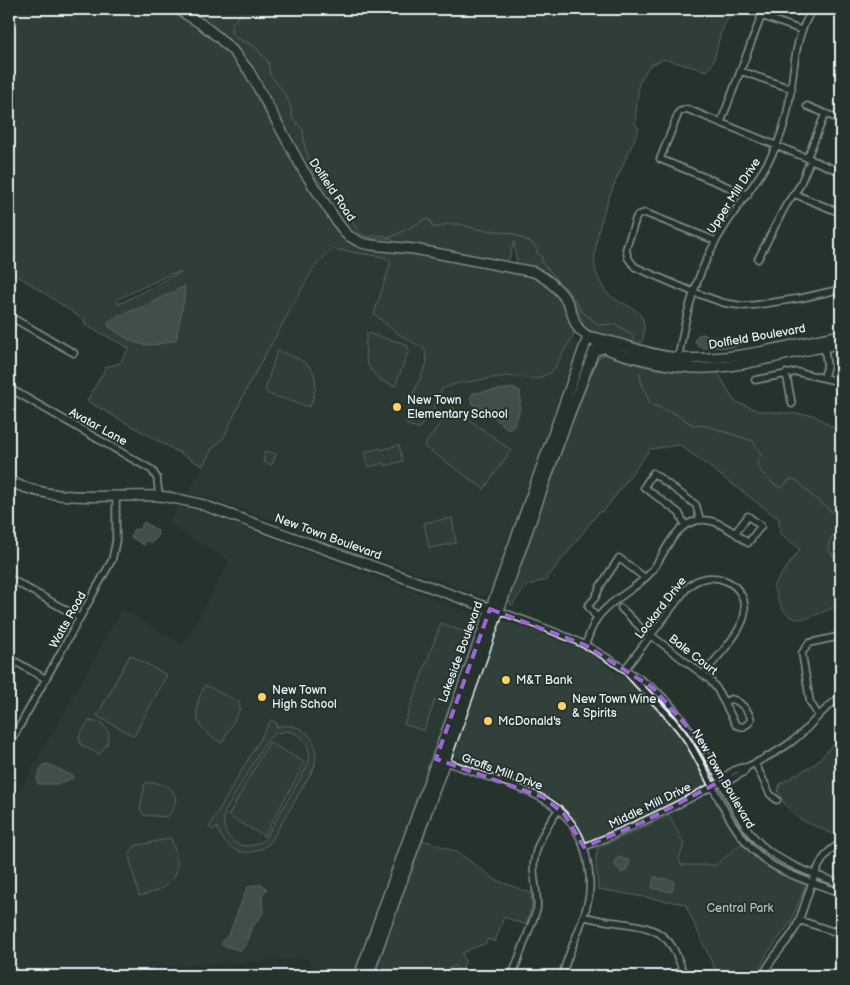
<svg xmlns="http://www.w3.org/2000/svg" width="850" height="985" font-family="'Balsamiq Sans',sans-serif">
	<rect width="100%" height="100%" fill="#26332d"/>
	<filter id="ink" filterUnits="userSpaceOnUse"><feTurbulence type="fractalNoise" baseFrequency=".02" numOctaves="2"/><feDisplacementMap in="SourceGraphic" scale="10" xChannelSelector="R" yChannelSelector="G"/><feConvolveMatrix kernelMatrix="1 2 1 2 8 2 1 2 1" color-interpolation-filters="sRGB"/></filter>
	<g filter="url(#ink)">
		<!-- built -->
		<path fill="#333f3a" d="M 349,204 L 456,263 L 516,272 L 541,280 L 561,301 L 563,336 L 578,342 L 579,348 L 492,590 L 482,596 L 213,499 L 188,493 Z
			M 178,506 L 209,515 L 395,585 L 476,614 L 479,620 L 434,749 L 369,927 L 353,976 L 316,976 L 308,958 L 9,976 L 9,810 L 122,609 L 183,645 L 230,561 L 168,524 Z
			M 500,621 L 504,621 L 538,632 L 587,652 L 631,683 L 670,721 L 685,741 L 700,765 L 707,782 L 707,785 L 616,831 L 592,840 L 589,840 L 586,839 L 568,811 L 553,798 L 509,776 L 455,757 L 451,752 Z
			M 706,797 L 714,800 L 724,820 L 741,844 L 716,865 L 681,865 L 679,859 L 684,843 L 669,815 Z"/>
		<!-- green -->
		<path fill="#3e4b47" stroke="#939ea0" fill-rule="evenodd" d="M 9,9 L 732,9 C 728,19 722,28 719,39 C 716,50 715,64 707,71 L 664,59 L 649,66 L 639,83 L 635,123 L 639,129 C 622,169 598,211 595,255 C 595,259 594,263 595,267 C 596,275 603,288 608,294 C 622,307 644,305 644,328 C 644,334 644,338 641,343 L 619,339 L 583,328 C 585,315 561,283 550,276 C 541,269 528,267 517,265 L 514,242 L 508,262 L 397,243 L 386,236 L 375,235 L 363,240 L 343,237 L 354,246 L 413,253 L 462,263 L 524,273 L 548,286 L 562,301 L 568,312 L 574,334 L 552,372 L 536,379 L 507,376 L 486,379 L 455,384 L 442,389 L 431,414 L 419,428 L 406,425 L 409,403 L 427,363 L 425,349 L 397,333 L 374,314 L 391,262 L 384,257 L 333,249 L 314,267 L 249,384 L 223,439 L 212,449 L 203,466 L 87,401 L 106,367 L 120,363 L 129,348 L 85,325 L 84,320 C 59,303 35,286 9,271 ZM 181,272 L 119,304 L 118,304 L 118,299 L 171,274 Z
			M 367,333 L 406,344 L 409,350 L 395,386 C 368,378 362,360 367,333 Z
			M 277,351 C 311,361 324,371 310,407 L 268,394 L 265,389 Z
			M 605,354 C 641,368 679,375 718,372 L 734,401 L 759,411 L 813,415 L 841,432 L 841,606 C 823,608 801,630 785,612 C 779,605 777,594 773,586 L 800,549 L 780,533 L 779,519 L 680,445 L 650,449 L 604,511 L 599,512 L 545,581 C 531,581 518,593 513,605 L 511,605 L 508,598 L 573,420 L 598,358 Z
			M 452,407 L 511,450 L 484,489 L 424,446 Z
			M 399,445 L 403,461 L 385,466 L 383,463 L 369,467 L 365,452 L 380,448 L 381,450 Z
			M 265,451 L 276,454 L 272,465 L 263,462 Z
			M 452,518 L 456,543 L 429,548 L 424,523 Z
			M 441,623 L 467,633 L 442,703 L 435,700 L 424,731 L 404,724 Z
			M 130,655 L 167,675 L 134,736 L 97,716 Z
			M 205,685 L 239,702 L 240,709 L 222,743 C 194,729 191,712 205,685 Z
			M 271,720 L 277,723 L 276,727 C 304,720 322,741 314,768 L 270,843 C 249,860 225,853 217,827 L 215,830 L 209,827 ZM 288,731 C 305,735 313,749 308,765 L 265,839 C 243,856 218,839 225,812 L 267,740 L 276,733 Z
			M 89,721 L 102,723 L 109,734 L 107,744 L 99,754 L 81,745 L 79,736 Z
			M 841,736 L 841,834 L 838,835 C 831,834 826,831 820,828 C 800,821 785,811 778,790 L 780,784 L 816,763 Z
			M 269,742 L 305,763 L 264,836 L 228,816 Z
			M 145,783 C 169,780 187,796 167,817 L 144,815 L 140,809 Z
			M 669,815 L 684,844 L 679,859 L 681,865 L 716,865 L 741,844 L 766,866 L 780,874 L 803,884 L 805,887 L 791,922 L 767,954 L 756,976 L 718,976 L 685,904 L 598,889 C 598,875 593,860 598,847 L 631,834 Z
			M 171,838 C 185,874 175,888 139,896 L 129,856 L 135,846 Z
			M 420,839 L 457,852 L 496,880 L 531,893 L 532,905 L 526,925 L 504,917 L 495,942 L 487,939 L 486,943 L 462,953 L 465,962 L 460,976 L 455,966 L 431,976 L 372,976 Z"/>
		<!-- water -->
		<path fill="#636f6d" stroke="#98a3a5" d="M 185,286 L 184,299 L 176,340 C 141,349 138,346 109,327 L 108,322 L 119,315 L 143,307 Z
			M 702,334 L 745,343 L 734,347 L 703,348 L 699,347 L 695,341 L 698,335 Z
			M 513,388 L 520,391 C 521,403 520,419 511,429 L 508,429 L 495,418 L 473,404 L 470,397 L 473,393 Z
			M 144,522 L 158,531 L 157,538 L 151,543 L 146,540 L 144,545 L 131,537 L 133,530 L 136,529 L 139,530 Z
			M 48,764 L 73,776 L 73,778 L 58,784 L 38,784 C 35,777 40,771 43,765 Z
			M 621,857 L 625,860 L 628,859 L 630,864 L 626,868 L 627,870 L 622,873 L 615,865 L 615,860 Z
			M 654,877 L 674,881 L 672,892 L 652,888 Z
			M 253,885 L 262,885 L 267,889 L 262,895 L 263,913 L 251,929 L 246,944 L 241,950 L 238,950 L 222,945 L 222,941 L 229,934 L 247,888 Z"/>
		<g fill="none" stroke-linecap="round" stroke-linejoin="round">
			<!-- stream -->
			<path stroke="#98a3a5" stroke-width="1" d="M 246,9 L 232,23 L 231,33 L 236,38 L 254,46 L 268,62 L 270,75 L 284,92 L 290,105 L 293,119 L 303,130 L 304,143 L 313,174 L 346,212 L 360,234 L 372,238 L 388,238 L 394,236 L 426,219 L 430,220 L 432,226 L 435,228 L 447,224 L 459,224 L 477,229 L 511,233 L 532,243 L 537,249 L 537,253 L 541,256 L 542,263 L 553,274 L 559,284 L 565,287 L 577,303 L 580,310 L 599,325 L 615,324 L 632,334 L 634,339
				M 640,372 L 641,381 L 650,404 L 676,414 L 693,425 L 707,426 L 753,441 L 761,455 L 757,462 C 758,471 774,487 782,488 L 789,480 L 793,479 L 799,482 L 811,495 L 841,519
				M 841,531 L 831,537 L 828,548 L 832,555 L 841,561"/>
			<!-- street casing -->
			<g stroke="#e8f1f8" stroke-width="9">
				<path id="street" d="M 762,16 L 801,30
					M 741,71 L 792,89
					M 807,106 L 841,120
					M 721,122 L 764,9
					M 807,158 L 825,114
					M 794,194 L 841,213
					M 748,195 L 660,159 L 679,112 L 687,109 L 841,172
					M 716,241 L 645,213 L 638,215 L 636,218 L 626,249 L 628,258 L 635,267 L 693,292 L 724,303 L 744,306 L 755,305 L 802,298 L 841,289
					M 758,259 L 786,205 L 799,187 L 811,159
					M 9,316 L 74,353
					M 824,345 L 827,366 L 824,377
					M 678,361 C 685,312 698,267 725,226 C 747,191 772,166 784,125 C 796,86 789,43 813,9
					M 786,373 L 792,404
					M 755,380 L 797,372 L 841,382
					M 9,388 L 152,470 L 157,478 L 159,496
					M 685,525 L 679,513 L 644,487 L 653,473 L 696,505 L 700,520
					M 9,578 L 80,618
					M 621,608 L 640,627 L 710,680 L 717,689 L 736,725 L 743,727 L 749,723 L 751,719 C 749,711 739,700 731,699 L 724,702
					M 499,611 C 527,621 556,631 583,644 C 598,651 612,661 626,670 C 641,679 655,688 668,702 C 689,725 705,752 720,780 C 734,806 745,834 769,851 C 790,867 817,875 841,884
					M 597,618 L 588,606 L 595,598 L 601,585 L 619,558 L 645,578
					M 585,645 C 589,636 592,625 598,617 C 612,598 636,590 651,572 C 664,556 671,530 692,522 C 708,516 721,524 735,533 L 748,516 L 761,526 L 748,543 L 735,533
					M 9,658 L 46,679
					M 625,669 L 687,588 C 710,565 751,583 744,617 C 739,635 716,659 703,674
					M 628,673 C 647,695 670,714 686,738 C 711,776 726,828 761,857 C 783,875 815,883 841,893
					M 818,715 L 810,702 L 802,653 L 809,643 L 841,636
					M 9,745 L 112,560 L 116,541 L 116,496
					M 443,761 C 461,767 479,774 497,780 C 537,793 572,807 585,851 C 589,866 591,881 589,896 C 584,924 569,949 562,976
					M 755,763 L 770,794 L 777,800
					M 724,780 L 728,781 L 744,772 L 747,767
					M 584,847 C 632,828 679,805 724,780 C 728,772 738,767 747,767 C 763,759 781,751 795,739 C 812,726 821,709 841,697
					M 584,916 C 617,928 660,916 676,954 C 679,961 683,968 683,976
					M 799,920 L 841,934
					M 150,973 L 153,976
					M 233,976 L 242,976
					M 512,976 L 537,909 C 538,897 535,886 534,874 C 531,851 546,827 559,809
					M 763,976 C 771,956 785,947 795,929 C 808,906 813,853 841,844"/>
			</g>
			<!-- secondary casing -->
			<g stroke="#e8f1f8" stroke-width="12">
				<path id="secondary" d="M 177,9 L 203,25 L 218,37 L 233,51 L 249,71 L 303,170 L 337,222 L 347,235 L 362,243 L 371,245 L 414,249 L 534,272 C 547,278 561,291 568,303 C 576,319 571,326 589,337 C 594,341 599,346 605,348 C 618,354 634,358 649,361 C 667,365 687,369 706,368 C 752,366 796,350 841,344
					M 591,337 C 621,342 648,356 680,358 C 734,362 788,345 841,335
					M 9,481 C 56,504 107,494 158,496 C 172,497 186,501 200,504 L 494,610
					M 359,976 L 588,337
					M 368,976 L 565,426 L 594,351 L 603,348"/>
			</g>
			<!-- street -->
			<use href="#street" stroke="#26332d" stroke-width="5.5"/>
			<!-- secondary -->
			<use href="#secondary" stroke="#26332d" stroke-width="9"/>
		</g>
	</g>
	<!-- marked area -->
	<path d="M0 0H850V985H0ZM 490,609 L 585,645 L 653,688 L 692,732 L 721,781 L 641,823 L 584,847 L 564,814 L 543,797 L 436,759 Z" fill="#26332d" fill-opacity=".55" fill-rule="evenodd"/>
	<path fill="none" stroke="#9c67d0" stroke-width="4" stroke-dasharray="10 6" stroke-linejoin="round" d="M 490,609 L 585,645 L 653,688 L 692,732 L 721,781 L 641,823 L 584,847 L 564,814 L 543,797 L 436,759 Z"/>
	<!-- markers -->
	<g fill="#ffd166" stroke="#26332d" stroke-width="2">
		<circle cx="397" cy="407" r="5"/>
		<circle cx="506" cy="680" r="5"/>
		<circle cx="262" cy="697" r="5"/>
		<circle cx="562" cy="706" r="5"/>
		<circle cx="488" cy="721" r="5"/>
	</g>
	<g text-anchor="middle" dominant-baseline="central" stroke-width="4" stroke-linejoin="round" paint-order="stroke">
		<!-- street labels -->
		<g font-size="12" fill="#e8f1f8" stroke="#26332d">
			<text transform="translate(332 190) rotate(56)">Dolfield Road</text>
			<text transform="translate(734 196) rotate(-57)">Upper Mill Drive</text>
			<text transform="translate(757 337) rotate(-10)">Dolfield Boulevard</text>
			<text transform="translate(98 427) rotate(29)">Avatar Lane</text>
			<text transform="translate(328 537) rotate(20)">New Town Boulevard</text>
			<text transform="translate(661 608) rotate(-52)">Lockard Drive</text>
			<text transform="translate(68 620) rotate(-61)">Watts Road</text>
			<text transform="translate(461 652) rotate(-70)">Lakeside Boulevard</text>
			<text transform="translate(693 655) rotate(38)">Bale Court</text>
			<text transform="translate(502 772) rotate(20)">Groffs Mill Drive</text>
			<text transform="translate(723 779) rotate(60)">New Town Boulevard</text>
			<text transform="translate(650 806) rotate(-26)">Middle Mill Drive</text>
		</g>
		<!-- poi labels -->
		<g font-size="12" fill="#e8f1f8" stroke="#26332d" text-anchor="start">
			<text x="407" y="400">New Town<tspan x="407" dy="14">Elementary School</tspan></text>
			<text x="516" y="680">M&amp;T Bank</text>
			<text x="272" y="690">New Town<tspan x="272" dy="14">High School</tspan></text>
			<text x="572" y="699">New Town Wine<tspan x="572" dy="14">&amp; Spirits</tspan></text>
			<text x="498" y="721">McDonald's</text>
		</g>
		<!-- park labels -->
		<g font-size="12" fill="#b5bfc3" stroke="#26332d">
			<text x="740" y="908">Central Park</text>
		</g>
	</g>
	<!-- margin -->
	<rect width="850" height="985" fill="none" stroke="#26332d" stroke-width="30"/>
	<rect x="15" y="15" width="820" height="955" fill="none" stroke="#e8f1f8" stroke-width="2" filter="url(#ink)"/>
</svg>
